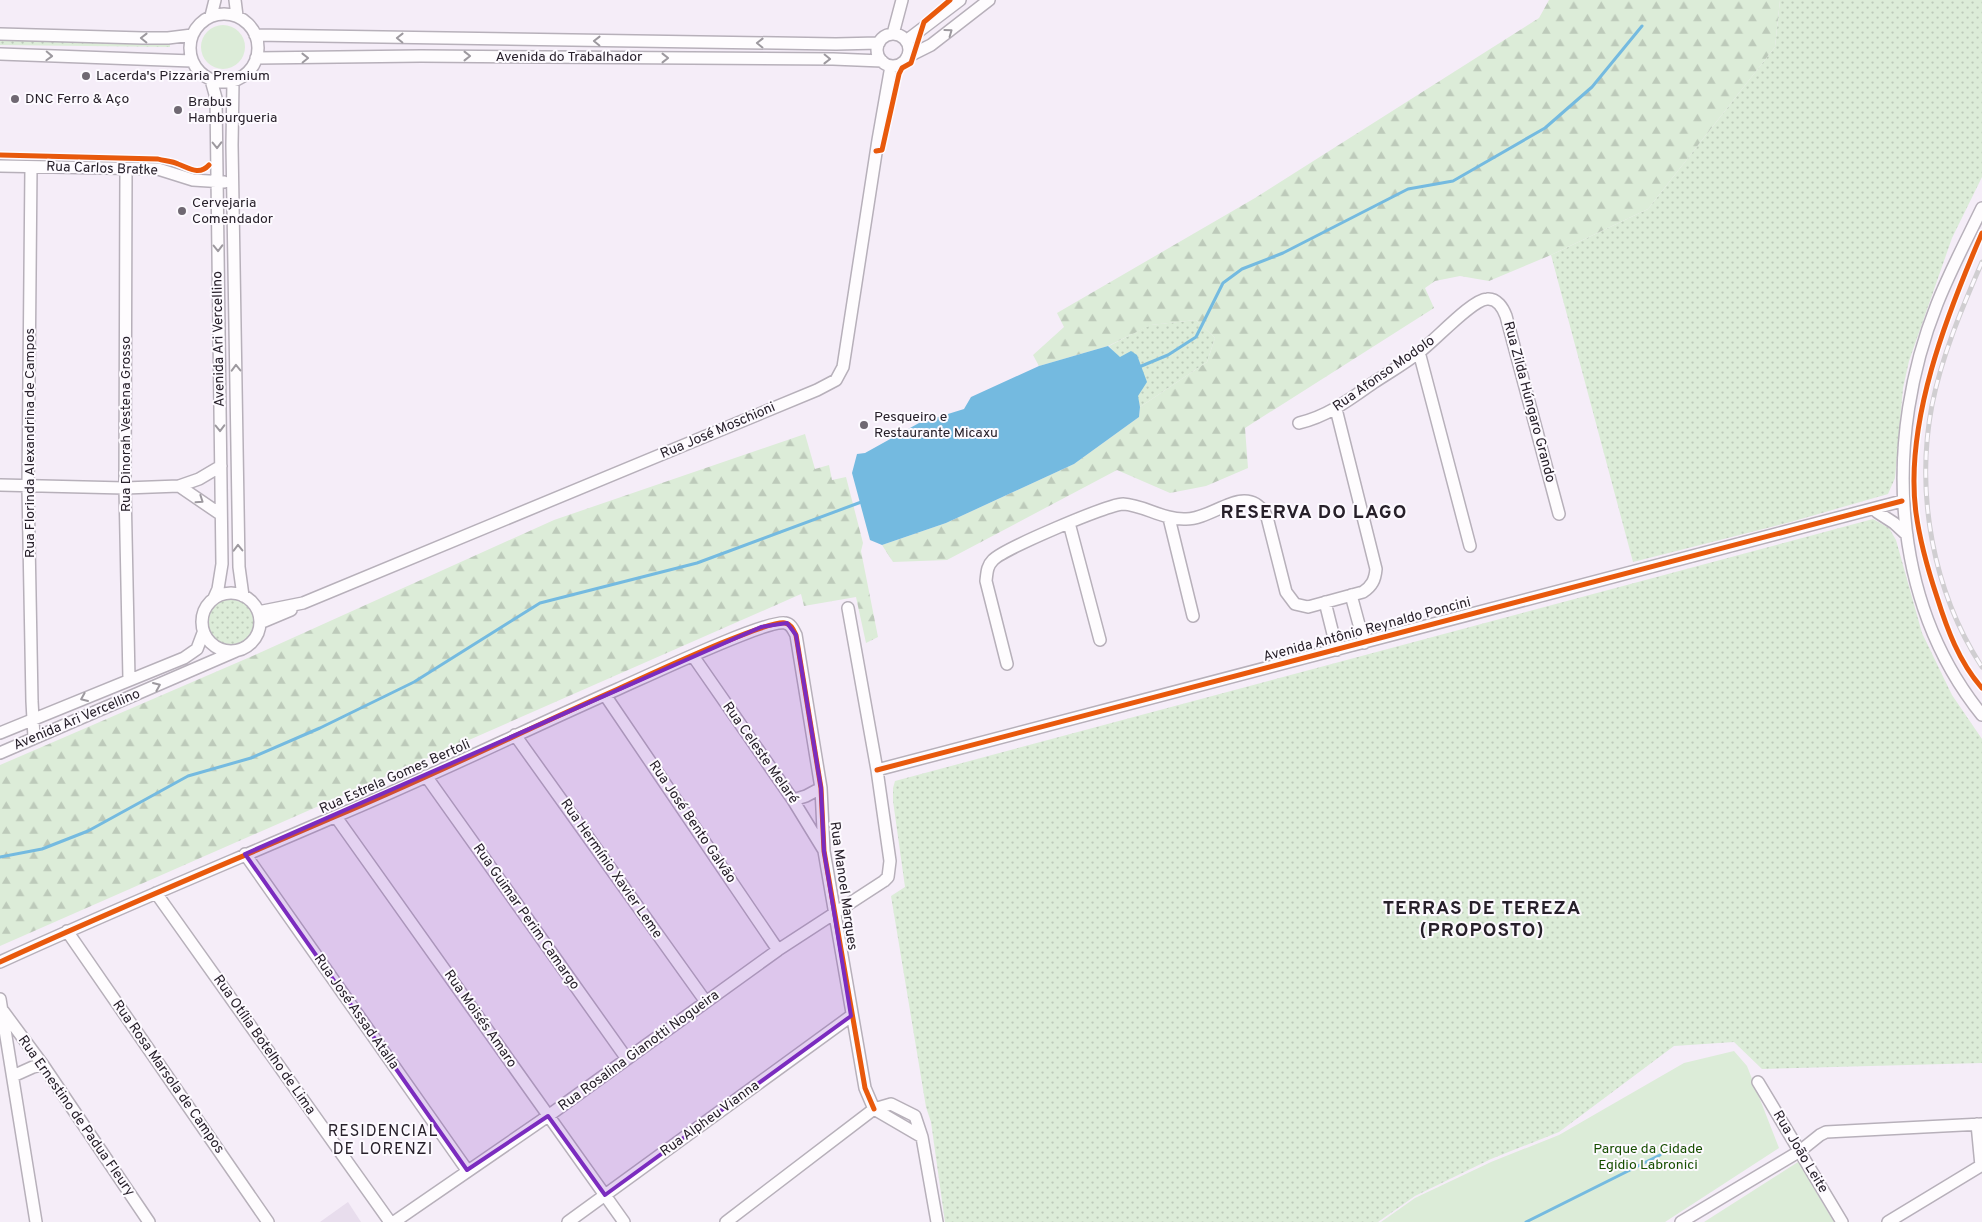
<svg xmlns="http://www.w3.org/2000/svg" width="1982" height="1222" font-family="Overpass,sans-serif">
	<defs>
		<pattern id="grass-dots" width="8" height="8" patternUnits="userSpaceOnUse" patternTransform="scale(1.25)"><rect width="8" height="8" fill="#dcecd8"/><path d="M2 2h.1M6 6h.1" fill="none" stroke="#bdcaba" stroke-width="1.8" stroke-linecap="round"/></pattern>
		<pattern id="forest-firs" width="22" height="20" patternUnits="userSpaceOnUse" patternTransform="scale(1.25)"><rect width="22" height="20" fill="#dcecd8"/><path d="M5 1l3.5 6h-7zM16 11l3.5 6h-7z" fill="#bdcaba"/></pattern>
	</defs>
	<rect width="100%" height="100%" fill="#f5edf8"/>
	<!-- education -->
	<path fill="#e8dded" d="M 348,1202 L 361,1222 L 320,1222 Z"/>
	<!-- grass -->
	<path fill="url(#grass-dots)" d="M 1780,0 L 1982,0 L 1982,177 L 1952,238 L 1909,361 L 1903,388 L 1895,478 L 1888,494 L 1787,523 L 1633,562 L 1551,255 L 1648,209 L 1775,47 Z
		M 0,40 L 170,42 L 170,47 L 0,45 Z
		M 1196,320 L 1215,338 L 1207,362 L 1140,407 C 1135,385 1124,362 1109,346 L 1150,325 Z
		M 1873,519 L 1889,528 L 1896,540 L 1922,633 L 1952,695 L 1982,739 L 1982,1063 L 1762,1069 L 1734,1042 L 1674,1046 L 1559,1132 L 1491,1159 L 1415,1196 L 1378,1222 L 945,1222 L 931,1122 L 926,1107 L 891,896 L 905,887 L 893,801 L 893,788 L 895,781 Z
		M207 622a24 24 0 1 1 48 0a24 24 0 1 1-48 0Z"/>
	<!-- forest -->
	<path fill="url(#forest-firs)" d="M 1549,0 L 1780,0 L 1775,47 L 1648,209 L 1551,255 L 1489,281 L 1460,276 L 1435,281 L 1425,288 L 1434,308 L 1245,428 L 1248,468 L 1206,486 L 1170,493 L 1117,470 L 947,560 L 893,562 L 882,545 L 946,523 L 1074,464 L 1139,417 L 1140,407 L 1207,362 L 1215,338 L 1196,320 L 1151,325 L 1108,346 L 1039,366 L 1033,355 L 1064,327 L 1057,313 L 1255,198 L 1539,18 Z
		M 805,434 L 815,469 L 829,465 L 832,480 L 846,477 L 863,543 L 861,551 L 878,637 L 866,643 L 856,597 L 804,606 L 801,594 L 0,946 L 0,765 L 257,654 L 554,520 Z"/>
	<!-- green -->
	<path fill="#dcecd8" d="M201 47a22 22 0 1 1 44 0a22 22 0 1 1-44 0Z
		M 1734,1051 L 1747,1066 L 1779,1148 L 1665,1222 L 1381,1222 L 1415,1198 L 1491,1162 L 1559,1135 L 1684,1063 Z
		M 1798,1162 L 1834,1222 L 1704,1222 Z"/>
	<!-- water -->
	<path fill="#74bae0" d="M 1108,346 L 1120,357 L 1131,351 L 1137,355 L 1147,382 L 1138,396 L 1140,407 L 1139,417 L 1074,464 L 946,523 L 882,545 L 870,540 L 852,473 L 857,454 L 865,453 L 919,423 L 964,409 L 971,397 L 1039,366 Z"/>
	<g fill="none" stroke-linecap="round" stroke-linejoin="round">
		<!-- stream -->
		<path stroke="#74bae0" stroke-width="3" d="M 1139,367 L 1168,355 L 1196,337 L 1223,283 L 1242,269 L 1283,253 L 1408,189 L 1453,181 L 1545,128 L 1592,87 L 1642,26
			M 0,857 L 42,849 L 88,831 L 188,776 L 251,758 L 320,728 L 414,682 L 540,603 L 697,563 L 864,501
			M 1526,1222 L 1660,1155"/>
		<!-- minor casing -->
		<g stroke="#b7b0ba" stroke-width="14">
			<path id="minor" d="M 235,0 L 237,16
				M190 48a34 34 0 1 1 68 0a34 34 0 1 1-68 0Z
				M 211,16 L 215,0
				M 0,34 L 143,38 L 168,38 L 192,35
				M 893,34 L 902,0
				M877 50a16 16 0 1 1 32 0a16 16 0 1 1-32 0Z
				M 255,35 L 836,44 L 879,43
				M 906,41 L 960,0
				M 0,54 L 192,61
				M 907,57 L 931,45 L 989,0
				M 256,58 L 421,56 L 833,59 L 882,61
				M 211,80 L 216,98 L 222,564 L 218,589 L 214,598
				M 233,81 L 232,145 L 239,567 L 243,596
				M 0,166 L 158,169 L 193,180 L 224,182
				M 31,167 L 28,487 L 32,701 L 34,738
				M 126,169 L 125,488 L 129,679
				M 1982,208 C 1967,239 1950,271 1937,304 C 1884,437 1889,600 1982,715
				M 1419,352 L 1470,546
				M 1299,423 C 1328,416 1349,400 1373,383 C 1388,373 1404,364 1418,353 C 1434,342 1471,300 1487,299 C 1497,298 1503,308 1506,316 L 1559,514
				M 0,485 L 125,488 L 179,486 L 199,479 L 221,466
				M 179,486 L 220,514
				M 1877,512 L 1894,523 L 1907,535
				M 1169,518 L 1193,616
				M 1069,523 L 1100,640
				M202 622a29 29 0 1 1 58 0a29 29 0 1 1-58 0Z
				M 1351,595 L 1364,643
				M 1325,602 L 1337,650
				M 258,612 L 303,603 L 817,390 L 836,380 L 843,367 L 878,140 L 891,66
				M 260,623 L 291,610
				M 693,656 L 793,800 L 823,849
				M 1007,664 L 986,581 C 987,572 987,566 993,560 C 1003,549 1109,504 1123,504 C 1144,505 1163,520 1186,519 C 1215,519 1247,480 1267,517 L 1286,592 L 1295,604 L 1308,607 L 1363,592 C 1372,586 1375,580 1376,569 L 1336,409
				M 605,695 L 778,950
				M 0,733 L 184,658 L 197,649 L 203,633
				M 515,735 L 706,1002
				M 0,753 L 236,651
				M 877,770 L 1902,501
				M 426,776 L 627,1059
				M 793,800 L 806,796 L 821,788
				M 336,817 L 624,1222
				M 245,854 L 467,1170
				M 156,893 L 390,1222
				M 67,931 L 268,1222
				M 0,962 C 111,911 223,865 334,817 C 430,777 523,731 618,689 C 643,678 767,619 785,623 C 791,624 793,629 796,635 L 821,788 L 824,851 L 865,1088 L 874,1109
				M 0,999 L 36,1222
				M 3,1011 L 43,1065 L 149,1222
				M 13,1076 L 33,1067 L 43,1065
				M 1758,1082 L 1842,1222
				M 1977,1124 L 1981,1166
				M 922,1137 L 937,1222
				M 394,1222 L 548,1116 L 778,950 L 884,881 L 888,877 L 890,861 L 877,770 L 848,608
				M 568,1222 L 851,1016
				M 726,1222 L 874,1109 L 891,1104 L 915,1116 L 922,1137 L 874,1109
				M 1681,1222 L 1800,1151 L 1820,1135 L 1826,1132 L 1982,1124
				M 1888,1222 L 1982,1165"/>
		</g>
		<!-- minor -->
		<use href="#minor" stroke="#fefcfe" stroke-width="11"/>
		<!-- rail casing -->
		<g stroke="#d0ced1" stroke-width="5">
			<path id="rail" d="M 1982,262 C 1962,308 1942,355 1932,405 C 1915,494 1933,592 1982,667"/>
		</g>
		<!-- rail -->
		<use href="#rail" stroke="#fdfaff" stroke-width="3" stroke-dasharray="9" stroke-linecap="butt"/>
		<!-- cycleway casing -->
		<g stroke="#fdfaff" stroke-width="8">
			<path id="cycleway" d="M 876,151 L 882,150 L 899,74 L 902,68 L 911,63 L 924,22 L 950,0
				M 0,155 L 158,159 C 164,161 172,161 178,164 C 189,168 199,176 209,165
				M 1982,233 C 1947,314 1904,423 1916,513 C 1920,542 1928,570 1937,597 C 1947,629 1959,662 1982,688
				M 877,770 L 1902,501
				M 0,962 C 111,911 223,865 334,817 C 430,777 523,731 618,689 C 643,678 767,619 785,623 C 791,624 793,629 796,635 L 821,788 L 824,851 L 865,1088 L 874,1109"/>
		</g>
		<!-- cycleway -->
		<use href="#cycleway" stroke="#e8590c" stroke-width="5"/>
	</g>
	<!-- one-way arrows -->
	<defs><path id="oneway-chevron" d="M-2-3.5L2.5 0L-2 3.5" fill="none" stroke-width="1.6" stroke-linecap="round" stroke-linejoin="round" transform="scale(1.25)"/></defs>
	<g stroke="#9d999f">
		<use href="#oneway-chevron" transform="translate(949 32) rotate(-36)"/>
		<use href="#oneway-chevron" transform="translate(144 38) rotate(-179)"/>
		<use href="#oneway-chevron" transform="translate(400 38) rotate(-179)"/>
		<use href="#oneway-chevron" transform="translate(597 41) rotate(-179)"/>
		<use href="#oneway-chevron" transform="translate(760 43) rotate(-179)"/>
		<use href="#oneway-chevron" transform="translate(49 56) rotate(2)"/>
		<use href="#oneway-chevron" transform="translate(467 56)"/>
		<use href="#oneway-chevron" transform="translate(305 58) rotate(-1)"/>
		<use href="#oneway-chevron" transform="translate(665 58)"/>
		<use href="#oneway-chevron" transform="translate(827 59) rotate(1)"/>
		<use href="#oneway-chevron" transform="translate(217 145) rotate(89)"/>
		<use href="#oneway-chevron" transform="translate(218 248) rotate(89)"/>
		<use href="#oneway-chevron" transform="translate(236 368) rotate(-91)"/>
		<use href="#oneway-chevron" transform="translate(220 428) rotate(89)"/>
		<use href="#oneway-chevron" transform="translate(200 500) rotate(34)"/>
		<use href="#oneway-chevron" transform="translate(238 548) rotate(-91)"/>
		<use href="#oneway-chevron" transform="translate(157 686) rotate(-23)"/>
		<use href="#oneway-chevron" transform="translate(84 698) rotate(157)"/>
	</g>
	<!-- marked area -->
	<path fill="#7b2cbf" fill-opacity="0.2" stroke="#7b2cbf" stroke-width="4" stroke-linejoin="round" d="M 787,623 L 796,635 L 821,788 L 824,851 L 851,1016 L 605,1195 L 548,1116 L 467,1170 L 245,854 L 761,627 Z"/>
	<!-- markers -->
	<g fill="#6f6872" stroke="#fdfaff" stroke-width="2">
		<circle cx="86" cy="76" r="5"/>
		<circle cx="15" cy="99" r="5"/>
		<circle cx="178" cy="110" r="5"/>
		<circle cx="182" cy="211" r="5"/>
		<circle cx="864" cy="425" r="5"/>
	</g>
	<g text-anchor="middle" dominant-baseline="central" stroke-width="4" stroke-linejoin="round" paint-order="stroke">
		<!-- street labels -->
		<g font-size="14" fill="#27202a" stroke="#fdfaff">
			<text x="569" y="57">Avenida do Trabalhador</text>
			<text transform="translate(102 169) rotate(2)">Rua Carlos Bratke</text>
			<text transform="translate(219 339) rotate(-91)">Avenida Ari Vercellino</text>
			<text transform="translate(1384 374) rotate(-35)">Rua Afonso Modolo</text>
			<text transform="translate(1529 402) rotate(75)">Rua Zilda Húngaro Grando</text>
			<text transform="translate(126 424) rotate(-90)">Rua Dinorah Vestena Grosso</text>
			<text transform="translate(718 431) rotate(-23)">Rua José Moschioni</text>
			<text transform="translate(30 443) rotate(-90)">Rua Florinda Alexandrina de Campos</text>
			<text transform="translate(1367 630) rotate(-15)">Avenida Antônio Reynaldo Poncini</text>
			<text transform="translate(77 720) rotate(-23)">Avenida Ari Vercellino</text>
			<text transform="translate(760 753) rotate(55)">Rua Celeste Melaré</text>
			<text transform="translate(395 777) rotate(-24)">Rua Estrela Gomes Bertoli</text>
			<text transform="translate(692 822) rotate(56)">Rua José Bento Galvão</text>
			<text transform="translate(611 869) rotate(55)">Rua Hermínio Xavier Leme</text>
			<text transform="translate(843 886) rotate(82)">Rua Manoel Marques</text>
			<text transform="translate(526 917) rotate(55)">Rua Guimar Perim Camargo</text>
			<text transform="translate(356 1012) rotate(55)">Rua José Assad Atalla</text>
			<text transform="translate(480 1019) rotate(55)">Rua Moisés Amaro</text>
			<text transform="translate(264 1045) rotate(55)">Rua Otília Botelho de Lima</text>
			<text transform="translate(639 1051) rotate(-36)">Rua Rosalina Gianotti Nogueira</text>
			<text transform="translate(168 1077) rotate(55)">Rua Rosa Marsola de Campos</text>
			<text transform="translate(76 1116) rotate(55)">Rua Ernestino de Padua Fleury</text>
			<text transform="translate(710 1119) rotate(-36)">Rua Alpheu Vianna</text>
			<text transform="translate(1800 1152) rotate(59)">Rua João Leite</text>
		</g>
		<!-- poi labels -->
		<g font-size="14" fill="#27202a" stroke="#fdfaff" text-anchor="start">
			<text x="96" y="76">Lacerda's Pizzaria Premium</text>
			<text x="25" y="99">DNC Ferro &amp; Aço</text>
			<text x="188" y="102">Brabus<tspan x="188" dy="16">Hamburgueria</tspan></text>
			<text x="192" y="203">Cervejaria<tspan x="192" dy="16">Comendador</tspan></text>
			<text x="874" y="417">Pesqueiro e<tspan x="874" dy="16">Restaurante Micaxu</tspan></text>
		</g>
		<!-- park labels -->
		<g font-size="14" fill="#174e00" stroke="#fdfaff">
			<text x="1648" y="1149">Parque da Cidade<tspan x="1648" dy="16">Egidio Labronici</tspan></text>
		</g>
		<!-- quarter labels -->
		<g font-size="16" letter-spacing="1" fill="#27202a" stroke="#fdfaff">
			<text x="383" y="1132">RESIDENCIAL<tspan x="383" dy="18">DE LORENZI</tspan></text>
		</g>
		<!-- district labels -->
		<g font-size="19" font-weight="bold" letter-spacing="1" fill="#27202a" stroke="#fdfaff">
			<text x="1314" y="513">RESERVA DO LAGO</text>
			<text x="1482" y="909">TERRAS DE TEREZA<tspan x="1482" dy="22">(PROPOSTO)</tspan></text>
		</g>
	</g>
</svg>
